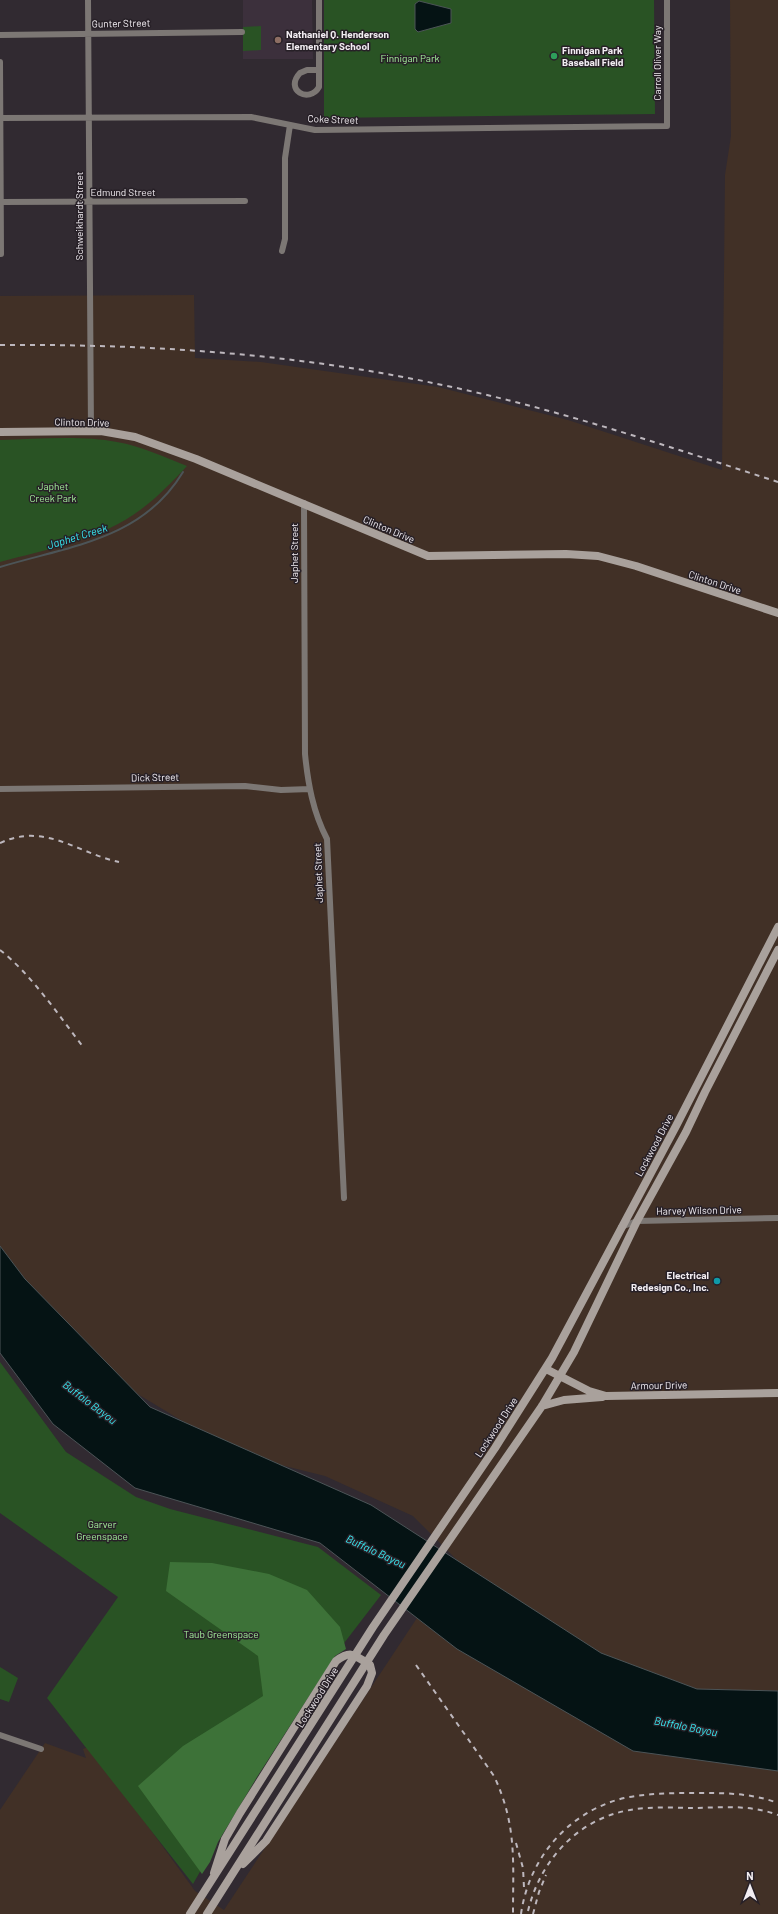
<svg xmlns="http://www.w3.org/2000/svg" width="778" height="1914" font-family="Barlow,sans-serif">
	<rect width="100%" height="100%" fill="#312a31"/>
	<!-- built -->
	<path fill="#3c303c" d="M 243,0 L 312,0 L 313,59 L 243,59 Z"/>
	<!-- industrial -->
	<path fill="#413026" d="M 730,0 L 778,0 L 778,1691 L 697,1689 L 572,1644 L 466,1569 L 413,1516 L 325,1476 L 237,1454 L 136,1393 L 25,1279 L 0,1246 L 0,296 L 194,295 L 195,358 L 261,362 L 438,387 L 568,420 L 722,470 L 725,175 L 731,136 Z
		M 417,1618 L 457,1649 L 647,1753 L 778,1771 L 778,1914 L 0,1914 L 0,1810 L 45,1743 L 86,1758 L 83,1749 L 90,1746 L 195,1891 L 224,1910 Z"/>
	<!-- green -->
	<path fill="#295324" d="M 324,0 L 654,0 L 655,114 L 324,118 Z
		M 261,26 L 261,50 L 243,51 L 243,27 Z
		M 0,440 C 37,439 82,435 117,442 C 141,446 164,457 187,466 C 171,483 153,502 133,515 C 94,541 44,550 0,562 Z
		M 0,1362 L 66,1452 L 136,1497 L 170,1509 L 318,1547 L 381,1595 L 338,1651 L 244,1794 L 193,1884 L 47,1698 L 118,1597 L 0,1513 Z
		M 0,1667 L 18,1678 L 9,1702 L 0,1699 Z"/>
	<!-- forest -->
	<path fill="#3d7238" d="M 170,1562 L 212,1563 L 269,1574 L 307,1590 L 340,1627 L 346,1649 L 335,1656 L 257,1777 L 218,1842 L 210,1862 L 202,1874 L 138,1786 L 183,1746 L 263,1696 L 258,1656 L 166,1591 Z"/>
	<!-- water -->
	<path fill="#051314" stroke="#4c5457" d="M 419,1 L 451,9 L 451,23 L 418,32 L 415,29 L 415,4 Z
		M 0,1246 L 25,1279 L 150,1407 L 371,1505 L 601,1653 L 697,1689 L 778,1691 L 778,1771 L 633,1751 L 457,1649 L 320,1543 L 135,1488 L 53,1424 L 0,1353 Z"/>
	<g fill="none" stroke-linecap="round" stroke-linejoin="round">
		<!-- stream -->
		<path stroke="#4c5457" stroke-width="2" d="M 0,567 C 69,546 142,540 183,472"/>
		<!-- street -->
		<path stroke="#7c7774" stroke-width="6" d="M 88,0 L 91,431
			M 0,35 L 242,32
			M 0,62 L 1,254
			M 319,70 L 307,70 L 300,73 C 284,90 309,104 319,87 L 319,0
			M 0,118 L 251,117 L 315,130 L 667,126 L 667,0
			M 1,202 L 245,201
			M 282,251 L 285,239 L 285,158 L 290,125
			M 304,503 L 305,754 C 308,784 313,812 327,839 L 344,1198
			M 0,789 L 245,786 L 281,790 L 310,789
			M 621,1227 L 637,1221 L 778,1218
			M 0,1735 L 41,1749"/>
		<!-- secondary -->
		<path stroke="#a9a19c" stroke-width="8" d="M 0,432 L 101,431 L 135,437 L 196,459 L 428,556 L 566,554 L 598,556 L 636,566 L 778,613
			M 546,1369 L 589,1391 L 606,1396 L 778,1393
			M 542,1406 L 564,1400 L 602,1397
			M 214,1873 L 225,1839 L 240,1813 L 336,1661 C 352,1649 355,1656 370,1665 L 372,1673 L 367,1686 L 266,1841 L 243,1864
			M 190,1914 L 373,1627 L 495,1448 L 552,1358 L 676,1126 L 778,927
			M 207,1914 L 384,1635 L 542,1406 L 574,1352 L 637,1221 L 686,1132 L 705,1092 L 778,950"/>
		<!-- rail -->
		<path stroke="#bdb7bd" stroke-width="2" stroke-dasharray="5 5" stroke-linecap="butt" d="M 0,345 C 145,344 291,353 433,383 C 551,407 664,445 778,482
			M 0,843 C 45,822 77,853 119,862
			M 0,950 C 31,974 60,1017 84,1048
			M 416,1665 L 494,1776 C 517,1825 513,1861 513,1914
			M 516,1843 L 523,1868 L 524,1888
			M 528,1911 C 540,1861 577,1819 630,1810 C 651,1806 675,1808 697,1808 C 724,1807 752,1805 778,1815
			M 521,1914 C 529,1858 568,1812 624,1798 C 648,1793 673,1793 697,1793 C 725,1793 751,1793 778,1803
			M 533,1914 L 539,1892 L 546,1875"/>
	</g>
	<!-- markers -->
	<circle fill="#8d6e63" stroke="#272027" stroke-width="1.5" cx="278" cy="40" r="4"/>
	<circle fill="#2e9e5b" stroke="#272027" stroke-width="1.5" cx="554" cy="56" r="4"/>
	<circle fill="#0f9aa8" stroke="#272027" stroke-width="1.5" cx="717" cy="1281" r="4"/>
	<g text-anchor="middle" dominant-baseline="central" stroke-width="3" stroke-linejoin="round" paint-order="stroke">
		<!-- street labels -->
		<g font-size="10" fill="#f2edf2" stroke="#272027">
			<text transform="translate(121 23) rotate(-1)">Gunter Street</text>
			<text transform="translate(657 63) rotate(-90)">Carroll Oliver Way</text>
			<text transform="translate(333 119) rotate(2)">Coke Street</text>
			<text x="123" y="192">Edmund Street</text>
			<text transform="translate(79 216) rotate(-90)">Schweikhardt Street</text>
			<text transform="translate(82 422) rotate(1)">Clinton Drive</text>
			<text transform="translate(389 529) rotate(23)">Clinton Drive</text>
			<text transform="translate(294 553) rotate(-90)">Japhet Street</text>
			<text transform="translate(715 582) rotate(18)">Clinton Drive</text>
			<text transform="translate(155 777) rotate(-1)">Dick Street</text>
			<text transform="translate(318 873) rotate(-92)">Japhet Street</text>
			<text transform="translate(654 1145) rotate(-62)">Lockwood Drive</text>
			<text transform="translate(699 1210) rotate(-1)">Harvey Wilson Drive</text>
			<text transform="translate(659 1385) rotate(-1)">Armour Drive</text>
			<text transform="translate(496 1427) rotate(-57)">Lockwood Drive</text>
			<text transform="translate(317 1697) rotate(-58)">Lockwood Drive</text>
		</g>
		<!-- poi labels -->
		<g font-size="10" font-weight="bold" fill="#f2edf2" stroke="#272027" text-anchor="start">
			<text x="286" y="34">Nathaniel Q. Henderson<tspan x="286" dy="12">Elementary School</tspan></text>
			<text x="562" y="50">Finnigan Park<tspan x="562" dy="12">Baseball Field</tspan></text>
			<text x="709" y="1275" text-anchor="end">Electrical<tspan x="709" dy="12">Redesign Co., Inc.</tspan></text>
		</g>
		<!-- park labels -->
		<g font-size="10" fill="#a4f09b" stroke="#272027">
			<text x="410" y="58">Finnigan Park</text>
			<text x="53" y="486">Japhet<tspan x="53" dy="12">Creek Park</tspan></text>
			<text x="102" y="1524">Garver<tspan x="102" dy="12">Greenspace</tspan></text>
			<text x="221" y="1634">Taub Greenspace</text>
		</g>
		<!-- water labels -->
		<g font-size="11" font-style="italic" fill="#38eaf3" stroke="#272027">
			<text transform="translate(77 536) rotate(-17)">Japhet Creek</text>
			<text transform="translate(90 1402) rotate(37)">Buffalo Bayou</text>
			<text transform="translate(376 1551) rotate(25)">Buffalo Bayou</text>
			<text transform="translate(686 1726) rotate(11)">Buffalo Bayou</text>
		</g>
	</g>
	<!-- north arrow -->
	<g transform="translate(750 1886)" stroke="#272027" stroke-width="3" paint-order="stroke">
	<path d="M0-3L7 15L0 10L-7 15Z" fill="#f2edf2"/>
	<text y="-6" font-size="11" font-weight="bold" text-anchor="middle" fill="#f2edf2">N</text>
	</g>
</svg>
